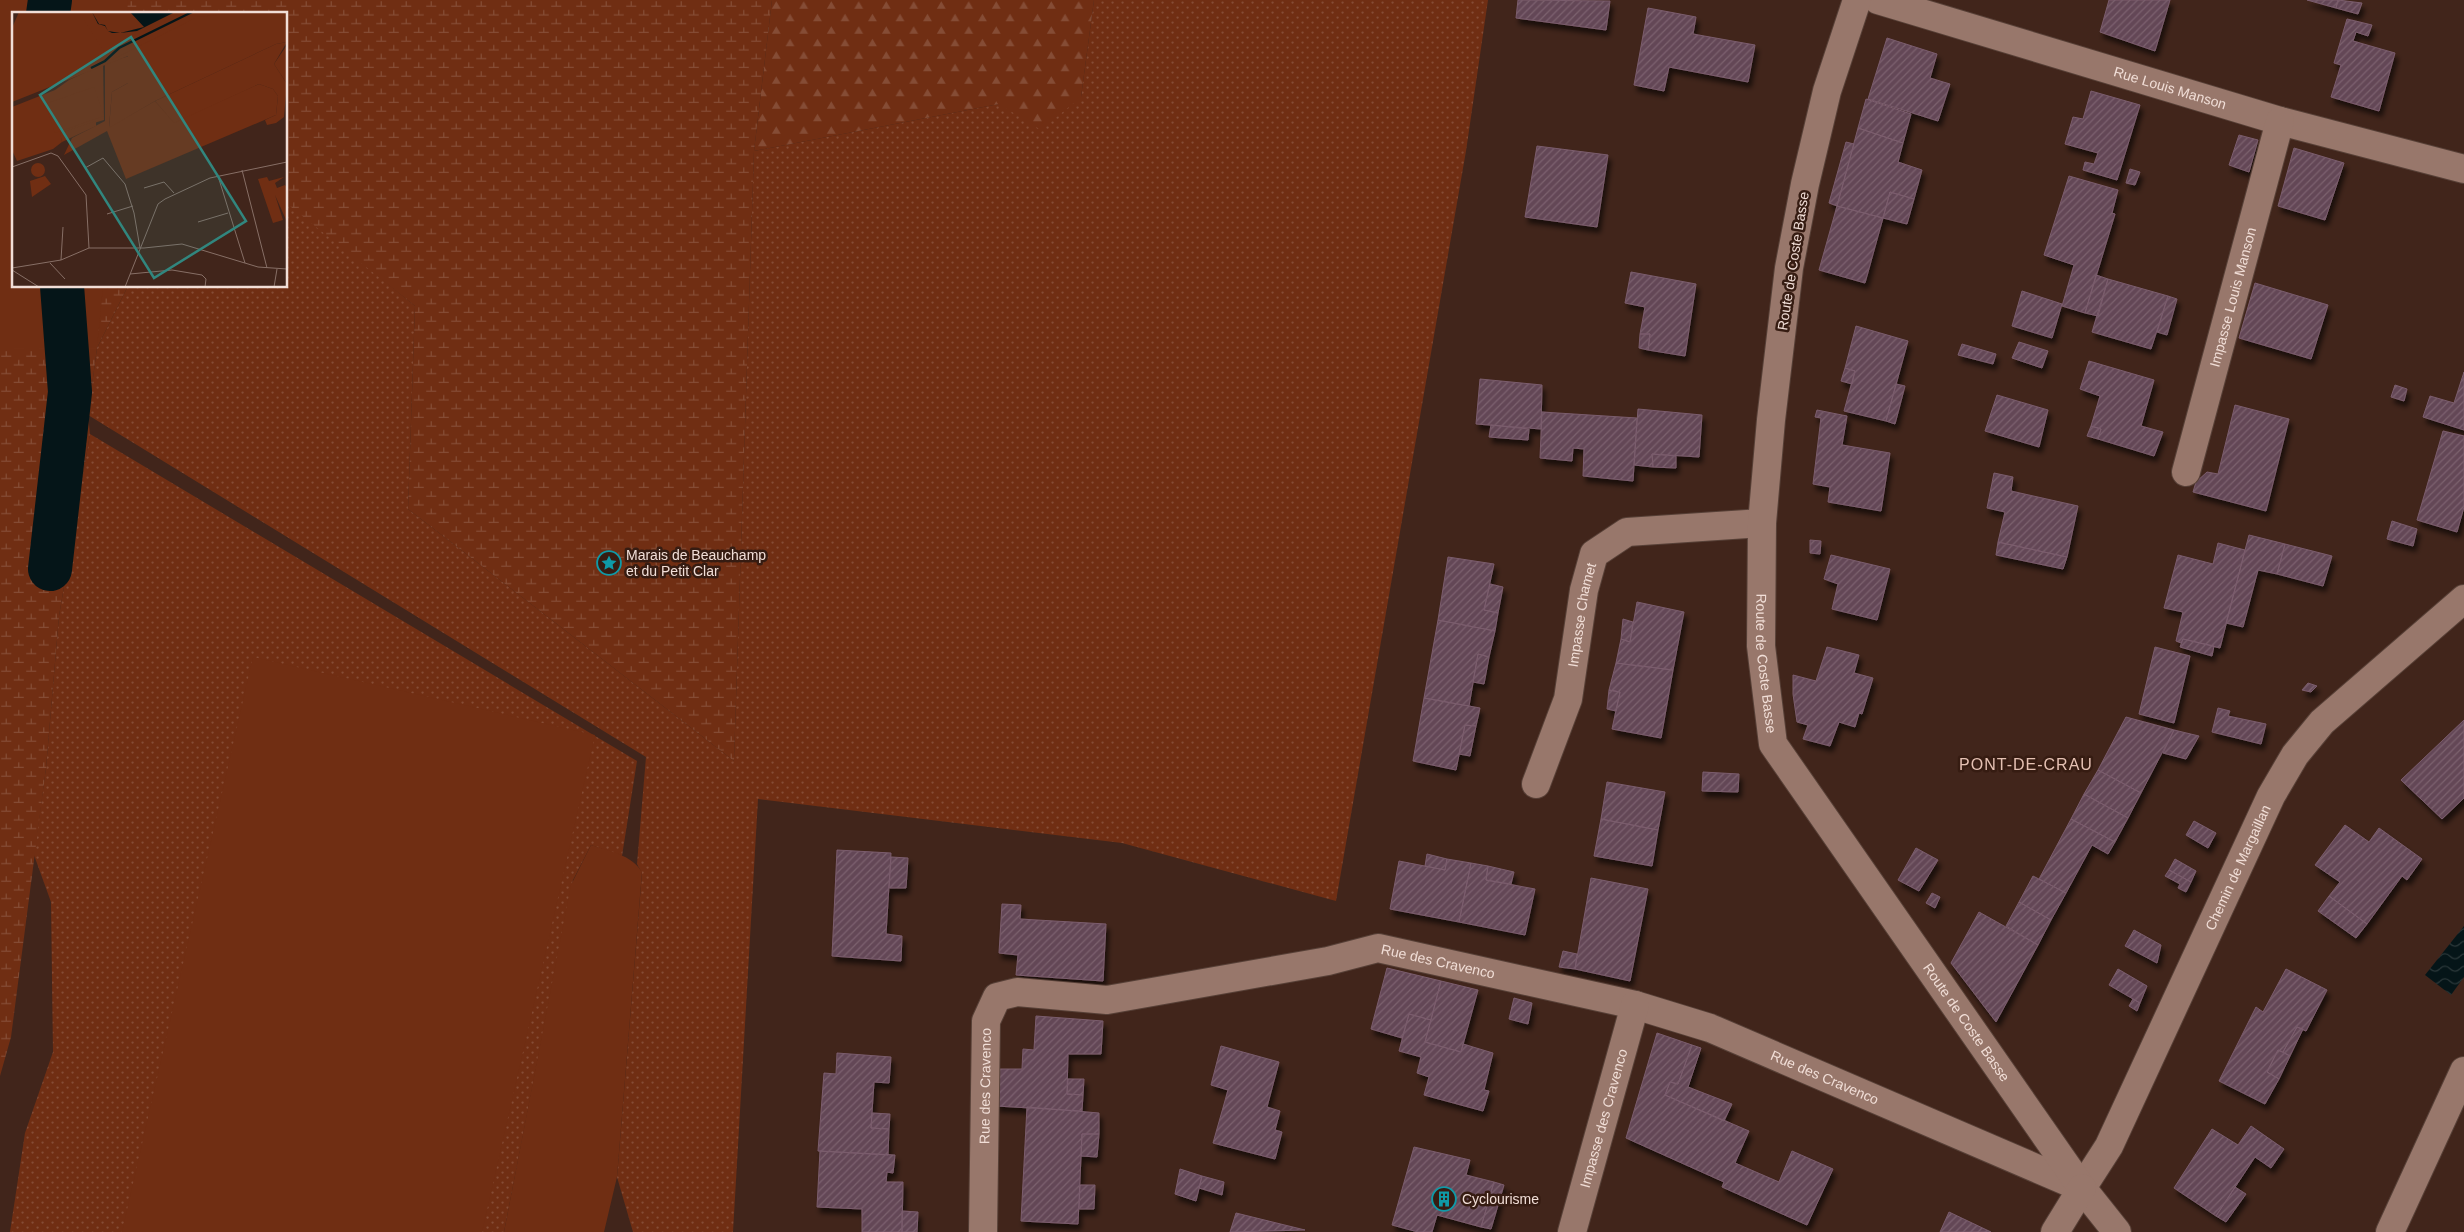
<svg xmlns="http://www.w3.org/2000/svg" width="2464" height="1232" font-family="Arial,sans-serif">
	<defs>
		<pattern id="grass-dots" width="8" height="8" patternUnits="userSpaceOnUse" patternTransform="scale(1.25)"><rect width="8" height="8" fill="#702e13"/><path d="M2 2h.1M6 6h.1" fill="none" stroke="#854c35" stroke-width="1.8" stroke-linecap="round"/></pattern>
		<pattern id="forest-firs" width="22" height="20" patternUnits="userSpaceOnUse" patternTransform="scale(1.25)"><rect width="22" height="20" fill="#702e13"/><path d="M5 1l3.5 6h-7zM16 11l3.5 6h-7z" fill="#854c35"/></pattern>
		<pattern id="wetland-marsh" width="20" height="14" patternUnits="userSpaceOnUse" patternTransform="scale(1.25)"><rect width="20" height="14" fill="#702e13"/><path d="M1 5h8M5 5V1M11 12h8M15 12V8" fill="none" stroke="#854c35"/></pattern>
		<pattern id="water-waves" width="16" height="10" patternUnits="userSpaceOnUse" patternTransform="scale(1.25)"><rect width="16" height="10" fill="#051518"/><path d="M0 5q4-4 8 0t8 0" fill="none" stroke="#2a3739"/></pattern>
		<pattern id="building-hatch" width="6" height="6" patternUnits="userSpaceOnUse" patternTransform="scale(1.25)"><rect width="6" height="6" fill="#644757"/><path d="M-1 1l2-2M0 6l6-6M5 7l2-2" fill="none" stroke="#7b616e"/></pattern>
		<filter id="shadow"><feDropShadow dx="3" dy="5.5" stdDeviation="2.5" flood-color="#0009"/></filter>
	</defs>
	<rect width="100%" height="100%" fill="#41251b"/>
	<!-- grass -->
	<path fill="url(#grass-dots)" d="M 1094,0 L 1488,0 L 1466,151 L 1336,901 L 1122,843 L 758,799 L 733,1232 L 633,1232 L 617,1177 L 642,873 L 637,864 L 646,757 L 88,415 L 97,348 L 128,286 L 286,286 L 286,203 L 294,207 L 415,306 L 408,509 L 734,761 L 754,151 L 999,104 L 1081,97 Z
		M 90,434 L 637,761 L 622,856 L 591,845 L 573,880 L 504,1232 L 10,1232 L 25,1133 L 53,1052 L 51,902 L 34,855 L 46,768 L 59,616 Z"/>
	<!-- forest -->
	<path fill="url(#forest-firs)" d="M 772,0 L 1094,0 L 1081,97 L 1041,130 L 999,104 L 754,151 Z"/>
	<!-- wetland -->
	<path fill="url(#wetland-marsh)" d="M 0,0 L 772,0 L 754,151 L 734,761 L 408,509 L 415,306 L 286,203 L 286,14 L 14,14 L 14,286 L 128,286 L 97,348 L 88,415 L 90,434 L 59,616 L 46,768 L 11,1037 L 0,1076 Z"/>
	<!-- green -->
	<path fill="#702e13" d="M 0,0 L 128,0 L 127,14 L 14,14 L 14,286 L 103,286 L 97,348 L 0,348 Z
		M 253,657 L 595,735 L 482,1232 L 122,1232 Z
		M 591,845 C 609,851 632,855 642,872 L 617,1177 L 604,1232 L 504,1232 L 571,885 Z"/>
	<!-- water -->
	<path fill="url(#water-waves)" d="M 2464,926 L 2464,977 L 2451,995 L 2425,975 Z"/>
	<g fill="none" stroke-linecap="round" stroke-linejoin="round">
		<!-- canal -->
		<path stroke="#051518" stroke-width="44" d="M 48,14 L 50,0
			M 50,569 L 70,392 L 62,286"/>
	</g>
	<!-- building -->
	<path fill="url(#building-hatch)" stroke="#7b5d6d" filter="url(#shadow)" d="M 1518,0 L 1610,1 L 1606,30 L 1516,18 Z
		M 2109,0 L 2170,0 L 2155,51 L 2100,32 Z
		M 2307,0 L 2338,0 L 2336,8 Z
		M 2338,0 L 2362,3 L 2358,14 L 2336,8 Z
		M 1648,8 L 1696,17 L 1693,34 L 1755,45 L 1748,82 L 1669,67 L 1664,91 L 1634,85 Z
		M 2347,19 L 2372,25 L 2368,36 L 2356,32 L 2353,41 L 2395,53 L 2379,111 L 2331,97 L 2341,65 L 2334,63 Z
		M 1887,38 L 1937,54 L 1930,78 L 1950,84 L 1938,121 L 1868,99 Z
		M 2091,91 L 2140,105 L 2117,180 L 2083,170 L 2085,162 L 2094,164 L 2098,153 L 2065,144 L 2073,117 L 2083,119 Z
		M 1866,99 L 1911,114 L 1903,143 L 1858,128 Z
		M 1858,128 L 1903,143 L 1898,162 L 1922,170 L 1914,199 L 1890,192 L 1883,218 L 1837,206 Z
		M 2239,135 L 2258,140 L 2249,172 L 2229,165 Z
		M 1846,142 L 1854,144 L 1837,206 L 1829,203 Z
		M 1537,146 L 1608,155 L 1597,227 L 1525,217 Z
		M 2294,148 L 2344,163 L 2325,220 L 2278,206 Z
		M 2130,169 L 2140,172 L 2135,185 L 2126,183 Z
		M 2069,176 L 2118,190 L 2112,213 L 2115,214 L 2085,313 L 2062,306 L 2074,265 L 2044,255 Z
		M 1890,192 L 1914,199 L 1907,224 L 1883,218 Z
		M 1837,206 L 1883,218 L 1865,283 L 1819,270 Z
		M 1631,272 L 1696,284 L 1685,356 L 1648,350 L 1650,334 L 1640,334 L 1645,307 L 1625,303 Z
		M 2096,275 L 2108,279 L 2098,316 L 2085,313 Z
		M 2108,279 L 2168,296 L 2151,349 L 2092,332 Z
		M 2255,283 L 2328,305 L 2311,359 L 2239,338 Z
		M 2022,291 L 2062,304 L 2052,338 L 2012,326 Z
		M 2168,296 L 2177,299 L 2167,335 L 2157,332 Z
		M 1856,326 L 1908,341 L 1886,421 L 1844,411 L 1855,371 L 1845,368 Z
		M 1640,334 L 1650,334 L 1648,350 L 1639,348 Z
		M 2019,342 L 2048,351 L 2042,368 L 2012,358 Z
		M 1962,344 L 1996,354 L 1993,364 L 1958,355 Z
		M 2089,361 L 2154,380 L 2141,426 L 2163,432 L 2154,456 L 2098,439 L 2101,429 L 2091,426 L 2100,396 L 2080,389 Z
		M 1845,368 L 1855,371 L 1852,384 L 1841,381 Z
		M 2464,372 L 2464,430 L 2423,417 L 2430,396 L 2454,403 Z
		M 1480,379 L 1542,385 L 1541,429 L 1476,424 Z
		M 1896,384 L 1905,386 L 1895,424 L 1886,421 Z
		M 2395,385 L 2407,389 L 2404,401 L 2391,397 Z
		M 1997,395 L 2048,410 L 2039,447 L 1985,431 Z
		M 2235,405 L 2289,419 L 2266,511 L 2193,492 L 2196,482 L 2207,472 L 2218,474 Z
		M 1638,409 L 1702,415 L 1699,457 L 1652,454 L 1653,467 L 1634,465 Z
		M 1817,410 L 1847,416 L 1842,445 L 1890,453 L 1881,511 L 1828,502 L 1830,487 L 1813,484 L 1821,418 L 1815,417 Z
		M 1542,412 L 1637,418 L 1633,481 L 1583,476 L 1584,449 L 1573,448 L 1572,461 L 1540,458 Z
		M 1491,425 L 1529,429 L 1528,440 L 1489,437 Z
		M 2091,426 L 2101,429 L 2098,439 L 2087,436 Z
		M 2443,431 L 2464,436 L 2464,507 L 2457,532 L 2417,520 Z
		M 1652,454 L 1676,456 L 1676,468 L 1653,467 Z
		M 1994,473 L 2013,477 L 2011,491 L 2078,506 L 2067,557 L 1998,542 L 2005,512 L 1987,508 Z
		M 2392,521 L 2417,529 L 2413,546 L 2387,539 Z
		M 2249,535 L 2285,544 L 2277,574 L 2258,570 L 2243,627 L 2226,623 Z
		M 1810,540 L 1821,541 L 1820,554 L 1810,553 Z
		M 1998,542 L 2067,557 L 2063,569 L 1996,555 Z
		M 2218,543 L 2245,550 L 2220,648 L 2183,639 L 2181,643 L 2176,641 L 2183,612 L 2164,608 L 2178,555 L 2213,564 Z
		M 2285,544 L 2332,556 L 2323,586 L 2277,574 Z
		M 1831,555 L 1890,569 L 1877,620 L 1832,609 L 1838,584 L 1824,579 Z
		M 1448,557 L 1494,564 L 1484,610 L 1498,613 L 1495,631 L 1438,620 Z
		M 1490,584 L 1503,587 L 1498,613 L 1484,610 Z
		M 1637,602 L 1684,612 L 1673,670 L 1616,663 L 1621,639 L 1630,642 Z
		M 1623,619 L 1633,622 L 1630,642 L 1621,639 Z
		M 1438,620 L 1495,631 L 1489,657 L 1478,654 L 1469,706 L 1424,698 Z
		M 2183,639 L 2214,646 L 2212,656 L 2180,647 Z
		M 1827,647 L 1859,655 L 1854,673 L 1873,678 L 1862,714 L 1859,713 L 1855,727 L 1839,722 L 1830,746 L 1803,739 L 1808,725 L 1797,722 L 1793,694 L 1793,675 L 1816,681 Z
		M 2155,647 L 2190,656 L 2174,723 L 2139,714 Z
		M 1478,654 L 1489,657 L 1484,684 L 1473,682 Z
		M 1616,663 L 1673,670 L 1661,738 L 1612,729 L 1620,692 L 1609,690 Z
		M 2308,683 L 2317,686 L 2311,692 L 2302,690 Z
		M 1609,690 L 1620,692 L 1616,711 L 1607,709 Z
		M 1424,698 L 1480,708 L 1476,726 L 1465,725 L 1456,770 L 1413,761 Z
		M 2218,708 L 2230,711 L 2228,716 L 2266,724 L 2261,744 L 2212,732 Z
		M 2126,717 L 2174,730 L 2141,793 L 2098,770 Z
		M 2464,720 L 2464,798 L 2442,819 L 2401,780 Z
		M 1465,725 L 1476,726 L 1470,756 L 1459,754 Z
		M 2174,730 L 2199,736 L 2186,759 L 2163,753 Z
		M 2098,770 L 2141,793 L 2128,818 L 2084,794 Z
		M 1703,772 L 1739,774 L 1738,792 L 1702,791 Z
		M 1607,782 L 1665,792 L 1658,830 L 1601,819 Z
		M 2084,794 L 2128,818 L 2115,842 L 2071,819 Z
		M 1601,819 L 1658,830 L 1652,866 L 1594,856 Z
		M 2071,819 L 2115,842 L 2108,854 L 2092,845 L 2066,893 L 2039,879 Z
		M 2194,821 L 2216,833 L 2208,848 L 2186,835 Z
		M 2345,825 L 2369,842 L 2379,828 L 2422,859 L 2407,880 L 2402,876 L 2367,924 L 2329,896 L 2340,882 L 2315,865 Z
		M 1916,848 L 1938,860 L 1919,891 L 1898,880 Z
		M 837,850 L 891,853 L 886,934 L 902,936 L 901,961 L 832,956 Z
		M 1427,854 L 1447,859 L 1445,870 L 1425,866 Z
		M 891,857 L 908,858 L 906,888 L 889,888 Z
		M 1447,859 L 1471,863 L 1459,922 L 1390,909 L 1399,861 L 1445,870 Z
		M 2175,859 L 2196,871 L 2191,882 L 2169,870 Z
		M 1471,863 L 1488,866 L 1486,880 L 1535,889 L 1525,935 L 1459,922 Z
		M 1488,866 L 1514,872 L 1511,884 L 1486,880 Z
		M 2169,870 L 2191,882 L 2186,892 L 2178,888 L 2180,884 L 2165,876 Z
		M 2033,876 L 2066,893 L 2051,920 L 2019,902 Z
		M 1591,878 L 1648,889 L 1630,981 L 1575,969 Z
		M 1932,893 L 1940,897 L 1935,908 L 1926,903 Z
		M 2329,896 L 2367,924 L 2356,938 L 2318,911 Z
		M 2019,902 L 2051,920 L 2038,945 L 2006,926 Z
		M 1002,904 L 1021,905 L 1020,919 L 1106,924 L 1103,981 L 1016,975 L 1018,955 L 999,953 Z
		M 1979,912 L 2038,945 L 1996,1022 L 1951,963 Z
		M 2134,930 L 2161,945 L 2157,963 L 2125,946 Z
		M 1563,951 L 1577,954 L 1575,969 L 1559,967 Z
		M 1387,968 L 1441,981 L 1431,1020 L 1409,1014 L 1402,1038 L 1371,1029 Z
		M 2118,969 L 2147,986 L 2140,1003 L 2109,985 Z
		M 2286,969 L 2327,990 L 2306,1031 L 2297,1027 L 2283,1052 L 2278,1050 L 2267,1072 L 2279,1079 L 2265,1104 L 2219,1081 L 2256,1007 L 2263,1012 Z
		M 1441,981 L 1478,990 L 1461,1052 L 1425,1042 Z
		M 1514,998 L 1532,1003 L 1528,1024 L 1509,1019 Z
		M 2133,999 L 2140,1003 L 2137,1011 L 2129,1006 Z
		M 1409,1014 L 1431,1020 L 1425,1042 L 1461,1052 L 1463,1044 L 1493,1053 L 1484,1090 L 1489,1091 L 1483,1111 L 1424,1095 L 1429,1077 L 1417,1073 L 1421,1057 L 1399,1051 Z
		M 1036,1016 L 1103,1021 L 1101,1054 L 1068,1054 L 1067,1094 L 1083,1095 L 1082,1111 L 996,1106 L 998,1069 L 1022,1069 L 1023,1049 L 1034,1050 Z
		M 2297,1027 L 2303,1029 L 2290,1056 L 2283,1052 Z
		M 1657,1033 L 1692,1045 L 1678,1084 L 1670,1082 L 1665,1095 L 1749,1131 L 1735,1163 L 1779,1182 L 1792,1151 L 1833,1169 L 1807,1225 L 1722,1187 L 1724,1182 L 1626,1138 Z
		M 1692,1045 L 1701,1048 L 1688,1087 L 1732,1104 L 1724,1121 L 1665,1095 L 1670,1082 L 1678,1084 Z
		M 1221,1046 L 1279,1062 L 1267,1107 L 1280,1111 L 1275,1130 L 1282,1132 L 1275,1159 L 1213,1143 L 1228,1090 L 1211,1085 Z
		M 2278,1050 L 2290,1056 L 2279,1079 L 2267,1072 Z
		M 837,1053 L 891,1057 L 889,1083 L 874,1082 L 871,1128 L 889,1129 L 888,1155 L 818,1151 L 824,1073 L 836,1074 Z
		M 1068,1079 L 1084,1079 L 1083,1095 L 1067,1094 Z
		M 1027,1107 L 1099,1113 L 1099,1134 L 1082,1134 L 1078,1224 L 1021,1221 Z
		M 872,1113 L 890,1114 L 889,1129 L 871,1128 Z
		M 2251,1126 L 2284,1149 L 2271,1168 L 2255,1157 L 2216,1216 L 2174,1188 L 2212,1129 L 2238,1145 Z
		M 1082,1134 L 1099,1134 L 1097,1157 L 1081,1156 Z
		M 1414,1147 L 1470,1160 L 1466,1175 L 1494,1182 L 1481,1227 L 1437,1215 L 1432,1232 L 1418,1232 L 1392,1225 Z
		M 820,1151 L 895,1155 L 893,1173 L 887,1172 L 886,1182 L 903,1182 L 902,1232 L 862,1232 L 862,1209 L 817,1207 Z
		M 1180,1169 L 1202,1176 L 1196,1201 L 1175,1194 Z
		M 1202,1176 L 1224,1182 L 1222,1195 L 1199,1188 Z
		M 1494,1182 L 1504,1185 L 1491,1229 L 1481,1227 Z
		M 1080,1185 L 1095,1185 L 1094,1209 L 1079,1209 Z
		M 2235,1187 L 2246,1194 L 2226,1222 L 2216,1216 Z
		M 902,1211 L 918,1212 L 917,1232 L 902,1232 Z
		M 1949,1212 L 1991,1232 L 1940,1232 Z
		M 1236,1213 L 1305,1230 L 1230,1232 Z"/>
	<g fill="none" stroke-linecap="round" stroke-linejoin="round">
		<!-- street casing -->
		<g stroke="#574037" stroke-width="30">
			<g id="street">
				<path id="s1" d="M 1878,0 L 2280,121 L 2464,169"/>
				<path id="s2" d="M 2186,472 L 2280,121"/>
				<path id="s3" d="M 1536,784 L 1568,699 L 1584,590 L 1594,554 L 1627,532 L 1762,523"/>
				<path id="s4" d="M 983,1232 L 986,1021 L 997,997 L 1017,992 L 1107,1000 L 1328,961 L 1378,948 L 1635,1005 L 1710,1028 L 2082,1188 L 2109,1146 L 2271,796 L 2295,755 L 2322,722 L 2464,599"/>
				<path id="s5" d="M 1572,1232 L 1635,1005"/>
				<path d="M 2390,1232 L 2464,1071"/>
			</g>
		</g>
		<!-- secondary casing -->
		<g stroke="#574037" stroke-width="30">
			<g id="secondary">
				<path id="s6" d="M 1857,0 L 1827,91 L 1805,184 L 1789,268 L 1771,420 L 1762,523 L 1761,646 L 1773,744 L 2082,1188 L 2117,1232"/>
				<path d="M 2055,1232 L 2082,1188"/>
			</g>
		</g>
		<!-- street -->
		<use href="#street" stroke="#98776b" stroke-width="28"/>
		<!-- secondary -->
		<use href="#secondary" stroke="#98776b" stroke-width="28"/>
	</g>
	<!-- icons -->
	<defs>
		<g id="sight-ring" transform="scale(1.25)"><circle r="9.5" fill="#361c12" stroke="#0f9aa8" stroke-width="1.5"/><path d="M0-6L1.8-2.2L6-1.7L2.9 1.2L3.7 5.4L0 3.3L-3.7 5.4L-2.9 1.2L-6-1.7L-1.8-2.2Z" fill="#0f9aa8"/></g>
		<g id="building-ring" transform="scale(1.25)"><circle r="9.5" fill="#361c12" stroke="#0f9aa8" stroke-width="1.5"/><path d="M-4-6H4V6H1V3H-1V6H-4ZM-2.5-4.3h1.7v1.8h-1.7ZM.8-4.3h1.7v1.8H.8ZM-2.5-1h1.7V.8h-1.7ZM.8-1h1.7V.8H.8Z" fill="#0f9aa8"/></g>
	</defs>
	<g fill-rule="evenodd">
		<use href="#sight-ring" x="609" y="563"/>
		<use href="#building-ring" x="1444" y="1199"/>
	</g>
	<g text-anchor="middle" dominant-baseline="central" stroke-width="5" stroke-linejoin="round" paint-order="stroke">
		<!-- street labels -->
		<g font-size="14" fill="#f1ded7" stroke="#361c12">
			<text stroke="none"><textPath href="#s1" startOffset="305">Rue Louis Manson</textPath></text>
			<text transform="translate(1793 261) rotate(-81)">Route de Coste Basse</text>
			<text stroke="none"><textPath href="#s2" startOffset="181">Impasse Louis Manson</textPath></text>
			<text stroke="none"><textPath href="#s3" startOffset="176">Impasse Chamet</textPath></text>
			<text stroke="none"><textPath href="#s6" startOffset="674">Route de Coste Basse</textPath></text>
			<text stroke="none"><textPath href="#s4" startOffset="1728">Chemin de Margaillan</textPath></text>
			<text stroke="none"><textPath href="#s4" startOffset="686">Rue des Cravenco</textPath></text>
			<text stroke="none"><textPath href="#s6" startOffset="1094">Route de Coste Basse</textPath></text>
			<text stroke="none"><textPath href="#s4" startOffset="1091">Rue des Cravenco</textPath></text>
			<text stroke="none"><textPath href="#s4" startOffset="146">Rue des Cravenco</textPath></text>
			<text stroke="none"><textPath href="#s5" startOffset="118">Impasse des Cravenco</textPath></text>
		</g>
		<!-- poi labels -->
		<g font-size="14" fill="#f1ded7" stroke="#361c12" text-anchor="start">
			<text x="626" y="555">Marais de Beauchamp<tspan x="626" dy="16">et du Petit Clar</tspan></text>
			<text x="1462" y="1199">Cyclourisme</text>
		</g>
		<!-- quarter labels -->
		<g font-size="16" letter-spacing="1" fill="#e5c1b3" stroke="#361c12">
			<text x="2026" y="764">PONT-DE-CRAU</text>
		</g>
	</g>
	<!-- overview -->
	<g transform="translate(12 12)">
		<rect width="275" height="275" fill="#41251b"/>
		<path d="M 275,33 L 275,72 L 262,52 ZM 117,44 L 116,71 L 100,80 L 97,115 L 143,89 L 162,110 L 247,72 L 261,77 L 266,84 L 264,103 L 114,167 L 95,119 L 52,143 L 60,126 L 93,109 L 93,51 ZM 91,52 L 92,108 L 49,121 L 50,130 L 41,137 L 5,149 L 0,138 L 0,95 L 43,78 L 57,68 ZM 33,164 L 39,172 L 20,185 L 18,169 ZM 255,165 L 257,169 L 272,165 L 263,171 L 265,176 L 273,173 L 275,176 L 275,210 L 263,183 L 271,208 L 261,211 L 246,167 Z" fill="#702e13"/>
		<path d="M 275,30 L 262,52 L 275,72 L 272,105 L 264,111 L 255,113 L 253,108 L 264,103 L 266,84 L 261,77 L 247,72 L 162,111 L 143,89 L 264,32 Z" fill="#702e13"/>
		<path d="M 7,0 L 275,0 L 275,30 L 264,32 L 143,89 L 97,116 L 100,80 L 116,71 L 116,44 L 0,90 L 0,16 Z" fill="#702e13"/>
		<path d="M 67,0 L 238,0 L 185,5 L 98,49 ZM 82,75 L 92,104 L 43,121 L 33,92 ZM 84,109 L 84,114 L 50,130 L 48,121 ZM19 158a7 7 0 1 1 14 0a7 7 0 1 1-14 0Z" fill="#702e13"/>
		<path d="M 80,0 L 87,12 L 93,13 L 96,19 L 108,21 L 132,15 L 118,0 L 163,0 L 125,19 L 108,21 L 100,21 L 96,19 L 93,14 L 86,12 Z" fill="#051518"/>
		<path fill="none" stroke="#051518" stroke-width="2.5" d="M 79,56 L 93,49 L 107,36 L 180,0"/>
		<path fill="none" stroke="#876f66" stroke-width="1" d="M 0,155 L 39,141 L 46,144 L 74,183 L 77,236M 73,156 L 91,146 L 113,172 L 122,201 L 128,236M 230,158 L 255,256M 206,164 L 233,251M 132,176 L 152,170 L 162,181M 95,202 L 121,194M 186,210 L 216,201M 49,248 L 51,215M 38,251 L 53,267M 0,256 L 49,248 L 77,236 L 132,236 L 170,232 L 246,255 L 275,257M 0,258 L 27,275M 118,262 L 160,258 L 190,263 L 194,267 L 193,275M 113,275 L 146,192 L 153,187 L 198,166 L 275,150M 262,275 L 265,257"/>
		<path fill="#31867e" fill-opacity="0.15" stroke="#31867e" stroke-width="2.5" d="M 119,25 L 234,209 L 142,266 L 28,83 Z"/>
		<rect width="275" height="275" fill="none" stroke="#f1ded7" stroke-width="2.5"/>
	</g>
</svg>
